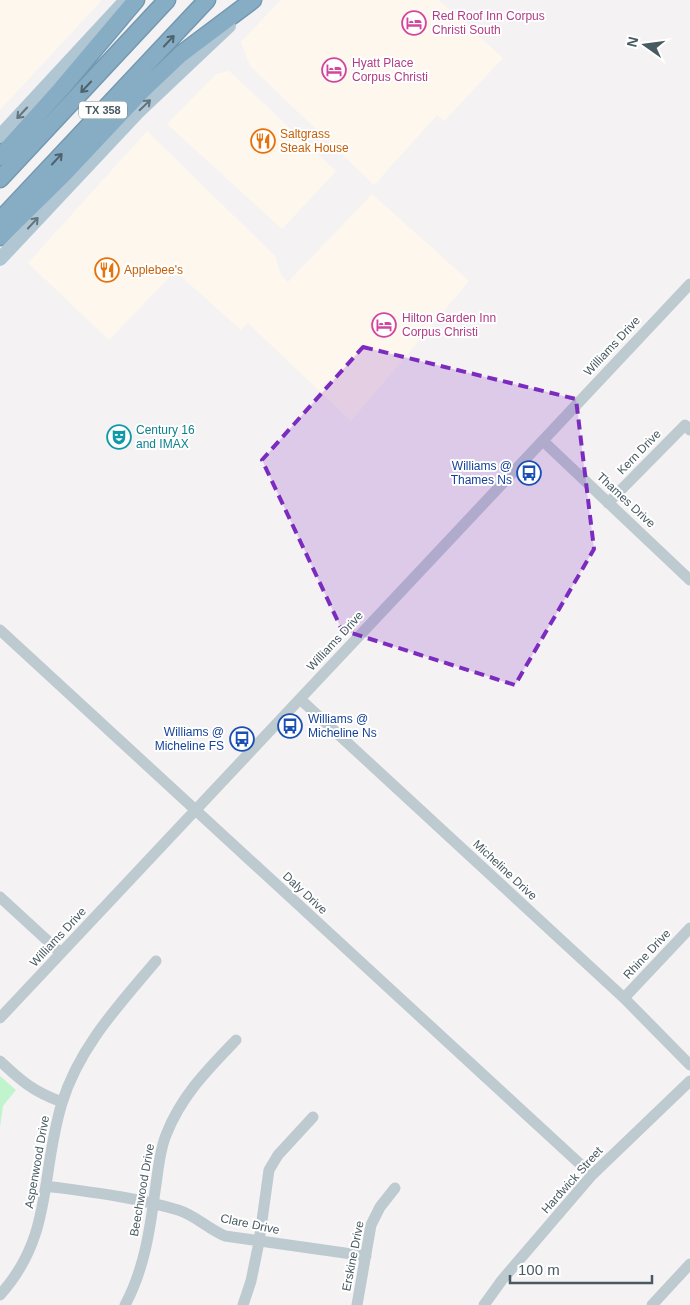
<svg xmlns="http://www.w3.org/2000/svg" width="690" height="1305" font-family="Helvetica,sans-serif">
	<rect width="100%" height="100%" fill="#f5f2f3"/>
	<!-- commercial -->
	<path fill="#fef7ed" d="M 0,0 L 102,0 L 0,110 Z
		M 281,0 L 439,0 L 503,58 L 444,121 L 437,115 L 374,185 L 250,66 L 241,42 Z
		M 229,71 L 336,171 L 282,229 L 167,124 L 216,74 Z
		M 147,131 L 275,256 L 281,275 L 288,282 L 372,194 L 469,281 L 351,421 L 248,323 L 241,330 L 175,271 L 109,340 L 28,263 Z"/>
	<!-- green -->
	<path fill="#bff4cc" d="M 0,1076 L 16,1090 L 3,1106 L 0,1127 Z"/>
	<g fill="none" stroke-linecap="round" stroke-linejoin="round">
		<!-- highway casing -->
		<g stroke="#7299b1" stroke-width="19">
			<path id="highway" d="M 0,157 L 61,89 L 136,0
				M 0,179 L 167,0
				M 0,220 L 207,0
				M 0,237 L 64,174 L 143,90 L 181,54 L 253,0"/>
		</g>
		<!-- minor -->
		<path stroke="#bdcad0" stroke-width="11" d="M 543,441 L 690,580
			M 608,503 L 685,425 L 690,430
			M 0,630 L 592,1175
			M 300,699 L 624,998 L 690,1065
			M 0,897 L 61,953
			M 624,998 L 690,928
			M 0,1018 L 690,284
			M 0,1061 C 21,1081 34,1092 62,1102
			M 46,1186 C 90,1192 135,1197 178,1210 C 195,1215 208,1229 225,1236 L 366,1256
			M 0,1295 C 54,1235 40,1174 62,1103 C 79,1047 119,1005 156,961
			M 125,1305 C 144,1270 150,1230 155,1191 C 158,1173 159,1152 166,1135 C 181,1096 208,1069 236,1040
			M 243,1305 L 251,1281 L 259,1242 L 269,1170 L 278,1155 L 313,1117
			M 357,1305 L 371,1225 L 380,1207 L 395,1188
			M 484,1305 L 502,1280 L 592,1175 L 690,1081
			M 652,1305 L 690,1264"/>
		<!-- major -->
		<path stroke="#b0c7d3" stroke-width="14" d="M 0,136 L 126,0
			M 0,259 L 138,112 L 229,26"/>
		<!-- highway -->
		<use href="#highway" stroke="#87adc5" stroke-width="16"/>
	</g>
	<!-- one-way arrows -->
	<defs><path id="oneway-shaft" d="M-6 0H5M1.5-3L5.5 0L1.5 3" fill="none" stroke-width="1.6" stroke-linecap="round" stroke-linejoin="round" transform="scale(1.25)"/></defs>
	<g stroke="#4e626c">
		<use href="#oneway-shaft" transform="translate(169 41) rotate(-47)"/>
		<use href="#oneway-shaft" transform="translate(86 87) rotate(133)"/>
		<use href="#oneway-shaft" transform="translate(57 159) rotate(-47)"/>
	</g>
	<g stroke="#62757e">
		<use href="#oneway-shaft" transform="translate(145 105) rotate(-44)"/>
		<use href="#oneway-shaft" transform="translate(22 113) rotate(133)"/>
		<use href="#oneway-shaft" transform="translate(33 223) rotate(-47)"/>
	</g>
	<!-- marked area -->
	<path fill="#7b2cbf" fill-opacity="0.2" stroke="#7b2cbf" stroke-width="4" stroke-dasharray="10 6" stroke-linejoin="round" d="M 363,347 L 576,399 L 594,549 L 515,685 L 342,630 L 262,460 Z"/>
	<!-- icons -->
	<defs>
		<g id="hotel-ring" transform="scale(1.25)"><circle r="9.5" fill="#fff" stroke="#d1479c" stroke-width="1.5"/><path d="M-6-4.5h1.5V1H6V5H4.5V3h-9V5H-6ZM-4 0a1.8 1.8 0 1 1 3.6 0ZM.5 0V-2.5h3Q6-2.5 6 0Z" fill="#d1479c"/></g>
		<g id="restaurant-ring" transform="scale(1.25)"><circle r="9.5" fill="#fff" stroke="#e8710a" stroke-width="1.5"/><path d="M-5-6h1v4h1v-4h1v4h1v-4h1v5L-1.5 .5V6h-2V.5L-5-1ZM5-6V6H3V1.5H1.5Q1.5-4 5-6Z" fill="#e8710a"/></g>
		<g id="theatre-ring" transform="scale(1.25)"><circle r="9.5" fill="#fff" stroke="#0f9aa8" stroke-width="1.5"/><path d="M-5-5.5Q0-4 5-5.5V0Q5 5 0 6Q-5 5-5 0ZM-3.3-2.5H-1v1.5H-3.3ZM1-2.5H3.3v1.5H1ZM-2.8 1Q0 5.5 2.8 1Z" fill="#0f9aa8"/></g>
		<g id="bus-ring" transform="scale(1.25)"><circle r="9.5" fill="#fff" stroke="#1a4fb4" stroke-width="1.5"/><path d="M-5-6H5V4H4V6H2V4H-2V6H-4V4H-5ZM-3.5-4V0h7V-4ZM-3.5 1.2v1.5H-2V1.2ZM2 1.2v1.5H3.5V1.2Z" fill="#1a4fb4"/></g>
	</defs>
	<g fill-rule="evenodd">
		<use href="#hotel-ring" x="414" y="23"/>
		<use href="#hotel-ring" x="334" y="70"/>
		<use href="#restaurant-ring" x="263" y="141"/>
		<use href="#restaurant-ring" x="107" y="270"/>
		<use href="#hotel-ring" x="384" y="325"/>
		<use href="#theatre-ring" x="119" y="437"/>
		<use href="#bus-ring" x="529" y="473"/>
		<use href="#bus-ring" x="290" y="726"/>
		<use href="#bus-ring" x="242" y="739"/>
	</g>
	<g text-anchor="middle" dominant-baseline="central" stroke-width="4" stroke-linejoin="round" paint-order="stroke">
		<!-- shield labels -->
		<rect fill="#fff" stroke="#7f8c91" stroke-width="1" x="79" y="101.5" width="48" height="17" rx="4"/>
		<g font-size="11" font-weight="bold" fill="#485a62">
			<text x="103" y="110">TX 358</text>
		</g>
		<!-- hotel labels -->
		<g font-size="12" fill="#b23c85" stroke="#fff" text-anchor="start">
			<text x="432" y="16">Red Roof Inn Corpus<tspan x="432" dy="14">Christi South</tspan></text>
			<text x="352" y="63">Hyatt Place<tspan x="352" dy="14">Corpus Christi</tspan></text>
			<text x="402" y="318">Hilton Garden Inn<tspan x="402" dy="14">Corpus Christi</tspan></text>
		</g>
		<!-- food labels -->
		<g font-size="12" fill="#c56008" stroke="#fff" text-anchor="start">
			<text x="280" y="134">Saltgrass<tspan x="280" dy="14">Steak House</tspan></text>
			<text x="124" y="270">Applebee's</text>
		</g>
		<!-- street labels -->
		<g font-size="12" fill="#485a62" stroke="#fff">
			<text transform="translate(612 346) rotate(-47)">Williams Drive</text>
			<text transform="translate(639 452) rotate(-46)">Kern Drive</text>
			<text transform="translate(626 500) rotate(43)">Thames Drive</text>
			<text transform="translate(335 641) rotate(-47)">Williams Drive</text>
			<text transform="translate(505 870) rotate(43)">Micheline Drive</text>
			<text transform="translate(305 893) rotate(43)">Daly Drive</text>
			<text transform="translate(58 937) rotate(-47)">Williams Drive</text>
			<text transform="translate(647 954) rotate(-47)">Rhine Drive</text>
			<text transform="translate(37 1162) rotate(-80)">Aspenwood Drive</text>
			<text transform="translate(572 1180) rotate(-48)">Hardwick Street</text>
			<text transform="translate(142 1190) rotate(-80)">Beechwood Drive</text>
			<text transform="translate(250 1224) rotate(12)">Clare Drive</text>
			<text transform="translate(353 1256) rotate(-79)">Erskine Drive</text>
		</g>
		<!-- culture labels -->
		<g font-size="12" fill="#0d838f" stroke="#fff" text-anchor="start">
			<text x="136" y="430">Century 16<tspan x="136" dy="14">and IMAX</tspan></text>
		</g>
		<!-- transit labels -->
		<g font-size="12" fill="#164399" stroke="#fff" text-anchor="end">
			<text x="512" y="466">Williams @<tspan x="512" dy="14">Thames Ns</tspan></text>
			<text x="308" y="719" text-anchor="start">Williams @<tspan x="308" dy="14">Micheline Ns</tspan></text>
			<text x="224" y="732">Williams @<tspan x="224" dy="14">Micheline FS</tspan></text>
		</g>
	</g>
	<!-- north arrow -->
	<g transform="translate(645 45) rotate(284)" stroke="#ffffff" stroke-width="4" paint-order="stroke">
	<path d="M0-4L9 19L0 12L-9 19Z" fill="#485a62"/>
	<text y="-8" font-size="14" font-weight="bold" text-anchor="middle" fill="#485a62">N</text>
	</g>
	<!-- scale -->
	<path d="M510 1275v8h142v-8" fill="none" stroke="#485a62" stroke-width="2.5"/>
	<text x="518" y="1275" font-size="15" fill="#485a62" stroke="#ffffff" stroke-width="4" paint-order="stroke">100 m</text>
</svg>
